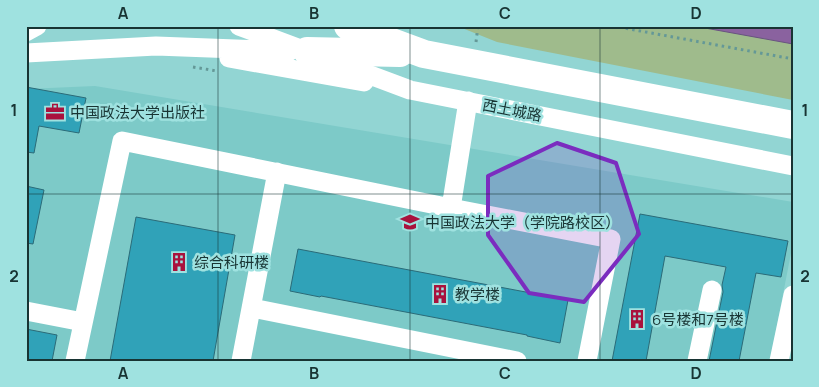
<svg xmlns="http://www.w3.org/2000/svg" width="819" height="387" font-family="Manrope,'Noto Sans SC',sans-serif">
	<rect width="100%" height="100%" fill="#92d5d3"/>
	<!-- built -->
	<path fill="#7dcac8" d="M 95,86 L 793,202 L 793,243 L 770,361 L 26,361 L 26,89 Z"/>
	<!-- green -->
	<path fill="#9fbb8c" d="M 457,26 L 793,26 L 793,100 L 497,42 Z"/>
	<!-- water -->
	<path fill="#8a629f" stroke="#68547f" d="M 694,26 L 793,26 L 793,44 Z"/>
	<!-- building -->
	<path fill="#30a2b8" stroke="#2b6b78" d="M 26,87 L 86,98 L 79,133 L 39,126 L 34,153 L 26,152 Z
		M 26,186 L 44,190 L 33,244 L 26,243 Z
		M 640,214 L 788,241 L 781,277 L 756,273 L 739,361 L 709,361 L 723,292 L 722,285 L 726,267 L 665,256 L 646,361 L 612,361 Z
		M 136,217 L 235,235 L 213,361 L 110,361 Z
		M 298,249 L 568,300 L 560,343 L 527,336 L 527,335 L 321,296 L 320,297 L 290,291 Z
		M 26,329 L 57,335 L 52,361 L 26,361 Z"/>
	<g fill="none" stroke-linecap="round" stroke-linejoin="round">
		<!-- path -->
		<path stroke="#649897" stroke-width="3" stroke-dasharray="2.5 4" stroke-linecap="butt" d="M 613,26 L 793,59
			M 476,42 L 478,26
			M 193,67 L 217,71"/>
		<!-- minor -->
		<path stroke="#fff" stroke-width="19" d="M 239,26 L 410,90 L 793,166
			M 26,32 L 37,26
			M 26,53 L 156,46 L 290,51
			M 229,58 L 364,82
			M 451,208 L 468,101
			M 252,308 L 517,361
			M 26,311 L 83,322
			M 75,361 L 122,141 L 451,208 L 611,239 L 587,361
			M 241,361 L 277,172
			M 697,361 L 712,290
			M 779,361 L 793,295"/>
		<!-- highway -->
		<path stroke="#fff" stroke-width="28" d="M 348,26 L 424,54 L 793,125
			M 307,51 L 400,53"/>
	</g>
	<!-- marked area -->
	<path fill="#7b2cbf" fill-opacity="0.2" stroke="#7b2cbf" stroke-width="4" stroke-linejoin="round" d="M 557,143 L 616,163 L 639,234 L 584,302 L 529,293 L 488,235 L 488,176 Z"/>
	<!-- grid -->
	<path fill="none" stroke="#183433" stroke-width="1" stroke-opacity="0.55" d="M 218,26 L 218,361M 410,26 L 410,361M 600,26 L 600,361M 26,194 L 793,194"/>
	<!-- icons -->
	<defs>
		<g id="office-bare" transform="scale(1.5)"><path d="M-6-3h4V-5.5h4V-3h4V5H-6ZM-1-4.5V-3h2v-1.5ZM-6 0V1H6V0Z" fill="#a9123d" stroke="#9fe2e0" stroke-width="2.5" paint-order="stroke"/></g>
		<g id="university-bare" transform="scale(1.5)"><path d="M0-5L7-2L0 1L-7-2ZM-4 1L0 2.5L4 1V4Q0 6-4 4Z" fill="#a9123d" stroke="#9fe2e0" stroke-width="2.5" paint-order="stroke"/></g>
		<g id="building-bare" transform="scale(1.5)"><path d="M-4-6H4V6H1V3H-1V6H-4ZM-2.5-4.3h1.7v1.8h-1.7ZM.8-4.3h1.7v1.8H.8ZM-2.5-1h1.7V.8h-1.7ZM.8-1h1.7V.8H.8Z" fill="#a9123d" stroke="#9fe2e0" stroke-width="2.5" paint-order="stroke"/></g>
	</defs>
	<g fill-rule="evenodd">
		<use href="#office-bare" x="55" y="112"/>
		<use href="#university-bare" x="410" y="222"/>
		<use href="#building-bare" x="179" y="262"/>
		<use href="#building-bare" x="440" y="294"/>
		<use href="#building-bare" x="637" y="319"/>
	</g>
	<g text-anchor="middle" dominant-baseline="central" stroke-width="5" stroke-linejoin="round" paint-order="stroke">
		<!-- street labels -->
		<g font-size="15" fill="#183433" stroke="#9fe2e0">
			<text transform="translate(512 110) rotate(11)">西土城路</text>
		</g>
		<!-- poi labels -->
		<g font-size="15" fill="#183433" stroke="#9fe2e0" text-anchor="start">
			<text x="70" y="112">中国政法大学出版社</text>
			<text x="425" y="222">中国政法大学（学院路校区）</text>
			<text x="194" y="262">综合科研楼</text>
			<text x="455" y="294">教学楼</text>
			<text x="652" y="319">6号楼和7号楼</text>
		</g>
	</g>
	<!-- border -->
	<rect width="819" height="387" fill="none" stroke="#9fe2e0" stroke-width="55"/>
	<rect x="28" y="28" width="764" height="332" fill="none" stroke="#183433" stroke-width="2"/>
	<g font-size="16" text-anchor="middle" font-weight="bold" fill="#183433">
		<text x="123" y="19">A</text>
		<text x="314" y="19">B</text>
		<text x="505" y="19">C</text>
		<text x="696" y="19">D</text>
		<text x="14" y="116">1</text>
		<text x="805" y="116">1</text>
		<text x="14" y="282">2</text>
		<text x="805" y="282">2</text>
		<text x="123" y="379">A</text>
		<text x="314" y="379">B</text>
		<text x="505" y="379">C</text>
		<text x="696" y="379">D</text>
	</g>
</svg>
